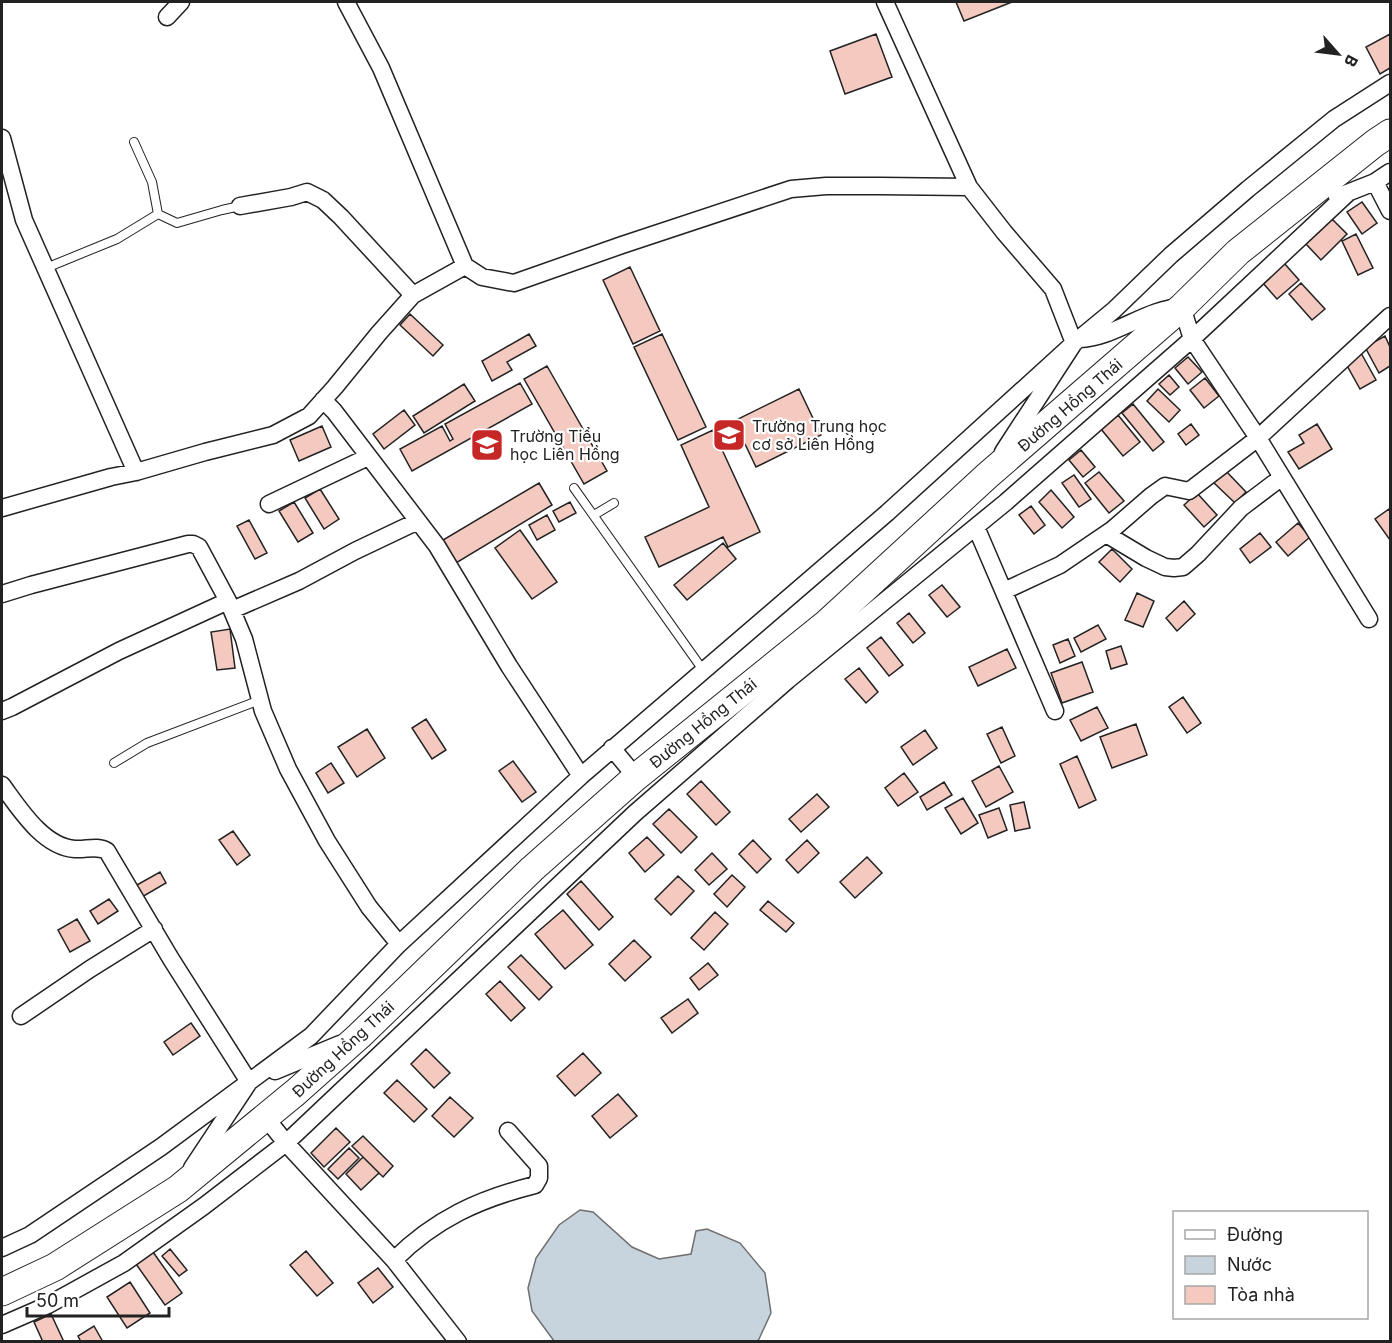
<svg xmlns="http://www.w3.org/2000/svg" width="1392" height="1343" font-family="Inter,sans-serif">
	<rect width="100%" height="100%" fill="#fff"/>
	<!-- water -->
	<path fill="#c7d3dd" stroke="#6f6f6f" stroke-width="1.5" d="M 580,1210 L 593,1212 L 632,1247 L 659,1259 L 691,1254 L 696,1231 L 707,1229 L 740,1243 L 765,1273 L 771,1313 L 759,1339 L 757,1342 L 554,1341 L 532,1311 L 528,1288 L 536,1258 L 559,1225 Z"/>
	<!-- building -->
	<path fill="#f3c9c0" stroke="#222" stroke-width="1.5" d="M 956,2 L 1012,2 L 964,21 Z
		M 876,34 L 892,77 L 845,94 L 830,51 Z
		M 1390,34 L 1390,68 L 1380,74 L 1366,47 Z
		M 1362,202 L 1377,223 L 1362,234 L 1347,212 Z
		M 1332,219 L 1347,234 L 1321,260 L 1306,244 Z
		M 1356,234 L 1373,268 L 1358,275 L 1342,241 Z
		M 1284,263 L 1299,280 L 1277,299 L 1262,282 Z
		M 630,267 L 660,331 L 633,344 L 603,280 Z
		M 1301,283 L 1325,309 L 1312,320 L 1289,294 Z
		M 410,314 L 443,345 L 433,356 L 400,325 Z
		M 529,334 L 536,346 L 507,362 L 512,370 L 492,381 L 482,361 Z
		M 662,334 L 706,427 L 678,440 L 634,347 Z
		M 1385,336 L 1390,347 L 1390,366 L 1379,373 L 1365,347 Z
		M 1361,353 L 1376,380 L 1360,389 L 1345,362 Z
		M 1188,357 L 1202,372 L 1188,384 L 1175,368 Z
		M 547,366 L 607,471 L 584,484 L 524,379 Z
		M 1169,375 L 1179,387 L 1170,395 L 1159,384 Z
		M 1205,378 L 1219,396 L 1204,408 L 1190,390 Z
		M 520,383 L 532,404 L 412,471 L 400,449 L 442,426 L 450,441 L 453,439 L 445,424 Z
		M 464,384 L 475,401 L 424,433 L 413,416 Z
		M 799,389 L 821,435 L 756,467 L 734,421 Z
		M 1158,389 L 1180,410 L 1169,422 L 1147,401 Z
		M 1133,404 L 1164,442 L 1153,451 L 1122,413 Z
		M 404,410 L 415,425 L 384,449 L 373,434 Z
		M 1118,415 L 1140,442 L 1123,456 L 1101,429 Z
		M 1191,424 L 1199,435 L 1186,445 L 1178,434 Z
		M 1317,424 L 1332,449 L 1299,469 L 1288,452 L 1304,443 L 1299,435 Z
		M 322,426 L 331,447 L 299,461 L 290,440 Z
		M 713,430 L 760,532 L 728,547 L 723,537 L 659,567 L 645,537 L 709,507 L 681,445 Z
		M 1081,450 L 1095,467 L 1083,477 L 1069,460 Z
		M 1225,470 L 1246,492 L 1235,503 L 1213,482 Z
		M 1099,472 L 1124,501 L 1109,513 L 1085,483 Z
		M 1074,475 L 1091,499 L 1079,507 L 1062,483 Z
		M 539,483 L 552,505 L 456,563 L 443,540 Z
		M 320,489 L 339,519 L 324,529 L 305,498 Z
		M 1051,490 L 1074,517 L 1062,528 L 1039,502 Z
		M 1197,493 L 1217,515 L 1204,527 L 1184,505 Z
		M 294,502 L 313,533 L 298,542 L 279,511 Z
		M 570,502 L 576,513 L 559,522 L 553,511 Z
		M 1031,506 L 1045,525 L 1034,534 L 1019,515 Z
		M 1389,509 L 1390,512 L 1390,540 L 1375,519 Z
		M 547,515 L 555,530 L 537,540 L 529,525 Z
		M 249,520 L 267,553 L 255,559 L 237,526 Z
		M 1298,523 L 1310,537 L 1288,556 L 1276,542 Z
		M 520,530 L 557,582 L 532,599 L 495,548 Z
		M 1260,533 L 1271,547 L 1250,563 L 1240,549 Z
		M 723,543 L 736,559 L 687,600 L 674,585 Z
		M 1112,549 L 1132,569 L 1120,582 L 1099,562 Z
		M 942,585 L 960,607 L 947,617 L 929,595 Z
		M 1137,593 L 1154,601 L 1143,627 L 1125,620 Z
		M 1184,601 L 1195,614 L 1177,631 L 1166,618 Z
		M 909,613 L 925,633 L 913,643 L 897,623 Z
		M 1098,625 L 1106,639 L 1081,652 L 1074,638 Z
		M 230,629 L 235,668 L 217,670 L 211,632 Z
		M 881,637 L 903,665 L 889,676 L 867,648 Z
		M 1068,639 L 1075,656 L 1060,663 L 1053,645 Z
		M 1121,646 L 1127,664 L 1111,669 L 1106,651 Z
		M 1007,649 L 1016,668 L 978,686 L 969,667 Z
		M 1082,662 L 1093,692 L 1062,703 L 1051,673 Z
		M 859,668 L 878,692 L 866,703 L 845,679 Z
		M 1183,697 L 1201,723 L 1187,733 L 1169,707 Z
		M 1097,707 L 1108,728 L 1081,741 L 1070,720 Z
		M 426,719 L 446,750 L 432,759 L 412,728 Z
		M 1136,724 L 1147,755 L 1112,768 L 1100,737 Z
		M 1002,727 L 1015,756 L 1001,763 L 987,734 Z
		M 367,729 L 385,758 L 357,777 L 338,747 Z
		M 925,730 L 937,748 L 913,765 L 901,747 Z
		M 1077,756 L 1096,800 L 1079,808 L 1060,764 Z
		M 513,761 L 536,792 L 522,802 L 499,771 Z
		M 331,763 L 344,783 L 328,793 L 316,773 Z
		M 999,766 L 1013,792 L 986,807 L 972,781 Z
		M 904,773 L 918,792 L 898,806 L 885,788 Z
		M 701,781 L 730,812 L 716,825 L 687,794 Z
		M 944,782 L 952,795 L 927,810 L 920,797 Z
		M 817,794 L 829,807 L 801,832 L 789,819 Z
		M 963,798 L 978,823 L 961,834 L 945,808 Z
		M 1024,802 L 1030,828 L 1015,831 L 1010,805 Z
		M 999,808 L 1007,830 L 988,838 L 979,815 Z
		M 669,809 L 697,837 L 681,853 L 653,824 Z
		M 233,831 L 250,855 L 237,865 L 219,840 Z
		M 647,837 L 664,855 L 645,872 L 629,853 Z
		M 753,840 L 771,859 L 757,873 L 739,854 Z
		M 807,840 L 819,853 L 798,873 L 786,860 Z
		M 712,853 L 727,869 L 709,885 L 695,870 Z
		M 867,857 L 882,873 L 855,898 L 840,882 Z
		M 160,872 L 166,883 L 142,897 L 135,886 Z
		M 732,875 L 745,887 L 727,907 L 714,894 Z
		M 678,876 L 694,891 L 671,915 L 655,899 Z
		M 581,881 L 613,917 L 599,930 L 567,894 Z
		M 109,899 L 118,911 L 98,924 L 90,911 Z
		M 768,901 L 794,923 L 786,932 L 760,910 Z
		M 563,910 L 593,945 L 565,969 L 535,934 Z
		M 715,912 L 728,924 L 704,950 L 691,938 Z
		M 77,919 L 90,941 L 70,952 L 58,930 Z
		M 634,940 L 651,957 L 625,981 L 609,964 Z
		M 521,955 L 552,987 L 539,1000 L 508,967 Z
		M 708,963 L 718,975 L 699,990 L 690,978 Z
		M 500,981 L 525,1008 L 511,1021 L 486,994 Z
		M 688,999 L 698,1013 L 672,1033 L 661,1018 Z
		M 191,1023 L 200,1036 L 173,1055 L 164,1042 Z
		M 426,1049 L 450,1073 L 434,1088 L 411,1064 Z
		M 583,1053 L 601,1073 L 575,1096 L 557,1076 Z
		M 397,1080 L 427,1109 L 414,1122 L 384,1093 Z
		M 618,1094 L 637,1116 L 610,1138 L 592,1116 Z
		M 450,1097 L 473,1118 L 454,1137 L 432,1116 Z
		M 336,1128 L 350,1142 L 324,1167 L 311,1153 Z
		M 363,1136 L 393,1166 L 383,1177 L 352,1146 Z
		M 349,1148 L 359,1158 L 338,1179 L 328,1169 Z
		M 363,1157 L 379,1173 L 361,1190 L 346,1174 Z
		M 170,1249 L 187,1270 L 179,1276 L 162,1256 Z
		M 306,1251 L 333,1283 L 317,1296 L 290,1265 Z
		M 153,1252 L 182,1293 L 165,1305 L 136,1264 Z
		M 378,1268 L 393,1287 L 373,1303 L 358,1283 Z
		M 130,1282 L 150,1313 L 127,1328 L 107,1297 Z
		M 51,1314 L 64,1342 L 43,1342 L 34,1322 Z
		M 94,1326 L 103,1342 L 81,1342 L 78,1336 Z"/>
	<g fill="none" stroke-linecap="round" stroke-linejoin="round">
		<!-- service casing -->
		<g stroke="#222" stroke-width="10">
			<path id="service" d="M 134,142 L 152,182 L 158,214
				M 46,268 L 117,239 L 158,214 L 177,223 L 222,210 L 240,206
				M 574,488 L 703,670
				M 594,515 L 614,503
				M 114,763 L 147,743 L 260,700"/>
		</g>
		<!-- minor casing -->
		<g stroke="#222" stroke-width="19">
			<path id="minor" d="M 346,2 L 381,68 L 465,266
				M 885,2 L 969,187
				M 167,17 L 181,2
				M 2,138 L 24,220 L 136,472
				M 1375,182 L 1390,172
				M 1337,197 L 1375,182 L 1390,211
				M 240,206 L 291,197 L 307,192 L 323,200 L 341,217 L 413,295
				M 1080,339 C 1114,338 1147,308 1182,307 L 1192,339 L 1258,438 L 1369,619
				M 323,400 L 334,411 L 437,546 L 509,666 L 581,776
				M 1003,452 L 1074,343 L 1114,310 L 1171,255 L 1248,189 L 1334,119 L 1390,83
				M 269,504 L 368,457
				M 2,508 L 111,477 L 136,472 L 205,452 L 273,435 L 309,416 L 335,387 L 379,333 L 413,295 L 465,266 L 482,277 L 514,283 L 622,245 L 791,189 L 826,186 L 880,186 L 969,187 L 1004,232 L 1053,289 L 1074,343 L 887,513 L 581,776 L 399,944 L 311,1036 L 161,1147 L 30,1235 L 2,1248
				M 976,527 L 1055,711
				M 1106,534 L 1146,558 L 1165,567 L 1174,568 L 1183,567 L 1198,554 L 1241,508 L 1282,477
				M 1004,591 L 1060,565 L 1113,529 L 1151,496 L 1165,486 L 1189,491 L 1258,438 L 1390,316
				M 2,594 L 31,585 L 188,544 L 193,544 L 199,547 L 228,601 L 244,639 L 263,711 L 288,769 L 327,841 L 369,907 L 399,944
				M 232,610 L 299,581 L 355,551 L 418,521
				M 2,711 L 12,707 L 119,651 L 228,601
				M 612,748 L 636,777
				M 2,785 C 19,808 43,847 75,849 C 86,850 97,845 107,851 L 171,959 L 249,1082 L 192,1168
				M 21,1016 L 90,969 L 154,929
				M 275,1071 L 340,1044
				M 266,1118 L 286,1143 L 394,1260 L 458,1342
				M 394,1260 C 435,1219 479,1199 535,1185 L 539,1178 L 539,1166 L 508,1131
				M 2,1325 L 48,1305 L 124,1263 L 204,1206 L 286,1143 L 635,813 L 788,680 L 1006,502 L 1192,339 L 1348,193"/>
		</g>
		<!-- primary casing -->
		<g stroke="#222" stroke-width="29">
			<path id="primary" d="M 2,1292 L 55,1267 L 178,1189 L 296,1092 L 359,1036 L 532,869 L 636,777 L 827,623 L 988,475 L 1182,307 L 1238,252 L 1375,143 L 1390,133"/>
		</g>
		<!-- service -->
		<use href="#service" stroke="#fff" stroke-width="8"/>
		<!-- minor -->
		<use href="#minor" stroke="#fff" stroke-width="16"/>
		<!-- primary -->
		<use href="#primary" stroke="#fff" stroke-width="27"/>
	</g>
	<!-- icons -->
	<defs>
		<g id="school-square" transform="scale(1.725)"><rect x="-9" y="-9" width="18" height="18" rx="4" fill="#c62828" stroke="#fff"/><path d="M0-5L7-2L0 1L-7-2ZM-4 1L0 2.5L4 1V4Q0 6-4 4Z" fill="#fff"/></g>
	</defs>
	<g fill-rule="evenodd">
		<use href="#school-square" x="729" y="435"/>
		<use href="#school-square" x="487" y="445"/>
	</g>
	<g text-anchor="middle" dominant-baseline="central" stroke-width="4.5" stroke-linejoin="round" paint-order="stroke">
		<!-- street labels -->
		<g font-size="16" fill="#222" stroke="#fff">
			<text transform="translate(1070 405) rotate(-41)">Đường Hồng Thái</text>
			<text transform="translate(703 723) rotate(-39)">Đường Hồng Thái</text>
			<text transform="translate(343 1049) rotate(-43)">Đường Hồng Thái</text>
		</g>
		<!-- poi labels -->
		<g font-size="16" fill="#222" stroke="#fff" text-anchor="start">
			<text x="752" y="426">Trường Trung học<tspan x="752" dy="18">cơ sở Liên Hồng</tspan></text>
			<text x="510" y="436">Trường Tiểu<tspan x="510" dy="18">học Liên Hồng</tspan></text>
		</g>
	</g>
	<!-- border -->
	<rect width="1392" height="1343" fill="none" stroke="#222222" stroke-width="6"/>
	<!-- legend -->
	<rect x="1173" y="1211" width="195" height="108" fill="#ffffff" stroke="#a7a7a7" stroke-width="1.5"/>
	<rect x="1185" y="1230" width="30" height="9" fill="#ffffff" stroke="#a7a7a7" stroke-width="1.5"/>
	<text x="1227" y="1241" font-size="18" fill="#222222">Đường</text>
	<rect x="1185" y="1256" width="30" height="18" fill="#c7d3dd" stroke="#a7a7a7" stroke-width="1.5"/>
	<text x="1227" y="1271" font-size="18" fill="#222222">Nước</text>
	<rect x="1185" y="1286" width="30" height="18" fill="#f3c9c0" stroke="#a7a7a7" stroke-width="1.5"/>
	<text x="1227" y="1301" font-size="18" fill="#222222">Tòa nhà</text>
	<!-- north arrow -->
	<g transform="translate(1338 54) rotate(118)" stroke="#ffffff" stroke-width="4.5" paint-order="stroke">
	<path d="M0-4.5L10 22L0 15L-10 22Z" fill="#222222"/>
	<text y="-9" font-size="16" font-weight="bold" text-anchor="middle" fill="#222222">B</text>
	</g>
	<!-- scale -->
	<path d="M27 1307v9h142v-9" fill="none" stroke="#222222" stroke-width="3"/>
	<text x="36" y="1307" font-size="18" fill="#222222" stroke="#ffffff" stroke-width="4.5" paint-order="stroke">50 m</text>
</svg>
